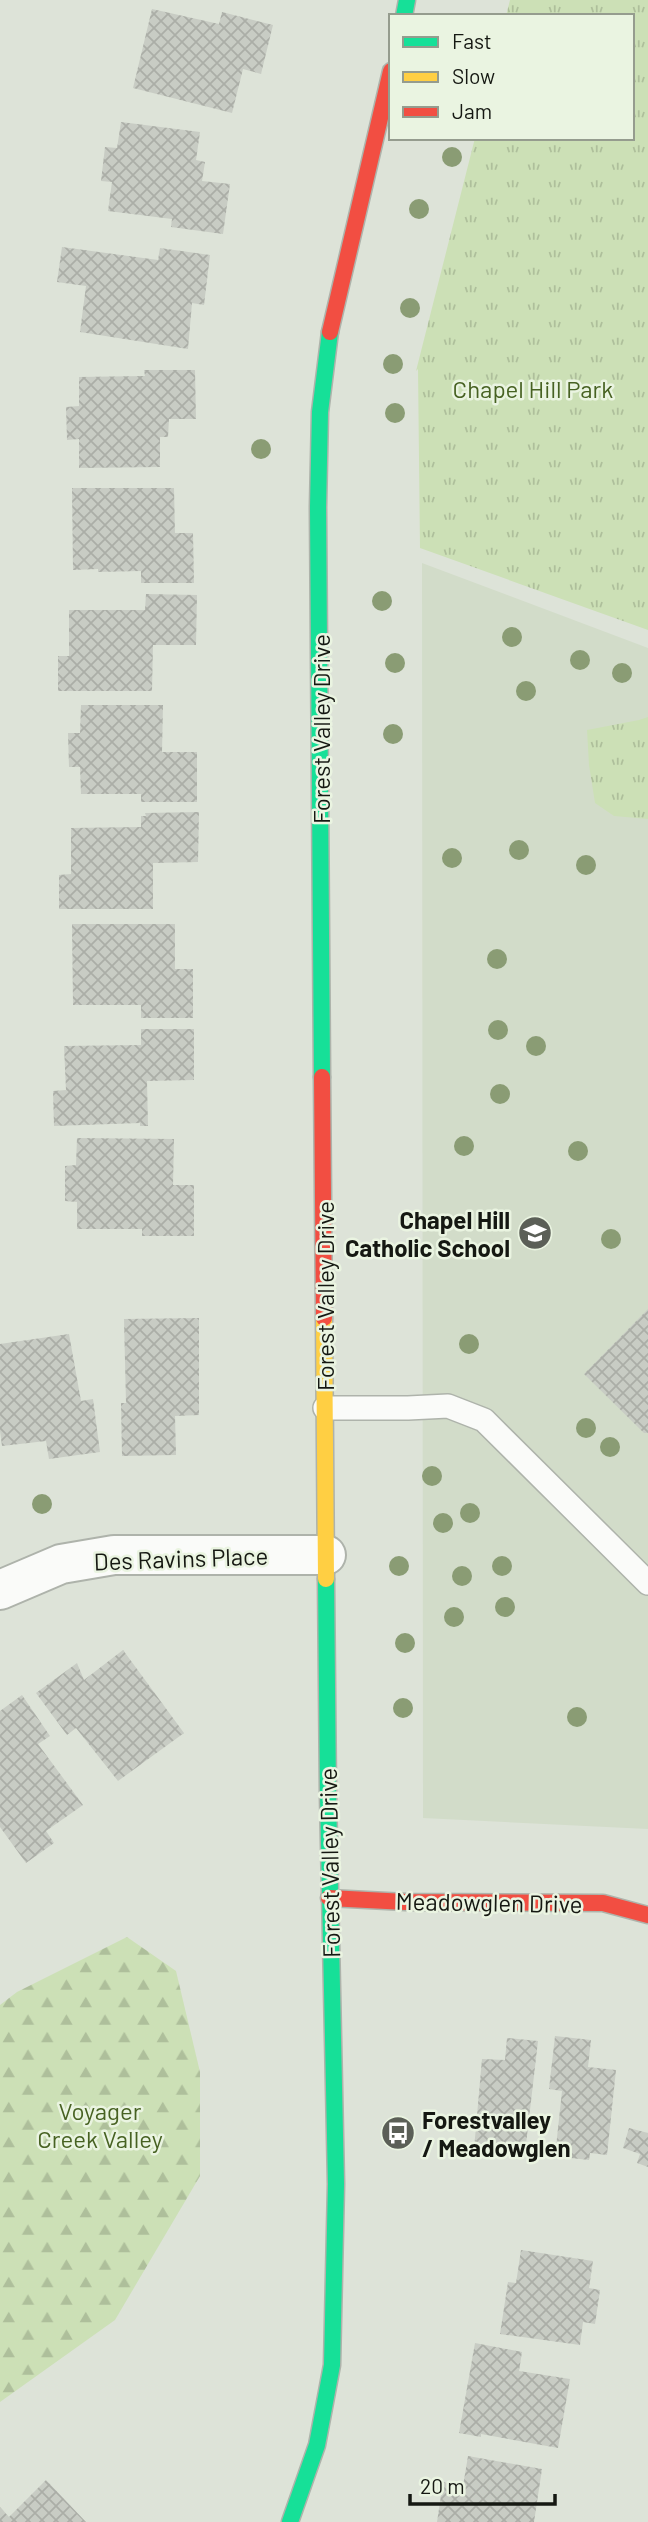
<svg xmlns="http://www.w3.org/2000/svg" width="648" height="2522" font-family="Barlow,sans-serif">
	<defs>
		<pattern id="grass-tufts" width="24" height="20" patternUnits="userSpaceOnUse" patternTransform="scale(1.75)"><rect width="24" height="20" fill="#cce0b6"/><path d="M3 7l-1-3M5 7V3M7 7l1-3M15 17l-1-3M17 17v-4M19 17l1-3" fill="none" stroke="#aebf9b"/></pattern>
		<pattern id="forest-firs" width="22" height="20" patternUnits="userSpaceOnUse" patternTransform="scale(1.75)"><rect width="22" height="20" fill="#cce0b6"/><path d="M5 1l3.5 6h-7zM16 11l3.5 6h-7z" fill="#aebf9b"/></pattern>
		<pattern id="building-cross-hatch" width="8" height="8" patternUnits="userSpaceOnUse" patternTransform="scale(1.75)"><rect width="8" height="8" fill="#c8ccc4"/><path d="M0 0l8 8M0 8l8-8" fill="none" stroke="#abaea7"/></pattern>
	</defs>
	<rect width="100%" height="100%" fill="#dde3d8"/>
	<!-- built -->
	<path fill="#d2dcc9" d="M 422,563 L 648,648 L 648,1829 L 423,1818 Z"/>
	<!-- grass -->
	<path fill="url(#grass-tufts)" d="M 510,0 L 648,0 L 648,630 L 420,548 L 418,369 L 416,371 L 475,138 L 632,138 L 632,16 L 506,16 Z
		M 648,717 L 648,819 L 614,816 L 595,803 L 589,765 L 587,730 L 639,720 Z"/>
	<!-- forest -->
	<path fill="url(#forest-firs)" d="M 127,1937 L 176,1971 L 200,2072 L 200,2176 L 115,2320 L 0,2402 L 0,2005 L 17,1992 Z"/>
	<!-- building -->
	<path fill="url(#building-cross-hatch)" d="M 152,9 L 219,24 L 222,12 L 273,25 L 261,74 L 243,69 L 232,113 L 133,88 Z
		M 121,122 L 200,132 L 196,160 L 205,162 L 202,181 L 230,184 L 223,234 L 171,227 L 172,219 L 108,211 L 112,182 L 101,181 L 105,147 L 117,148 Z
		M 62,247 L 158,260 L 160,248 L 210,255 L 204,305 L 192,303 L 188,349 L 80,332 L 86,286 L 57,282 Z
		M 144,370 L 195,370 L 196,419 L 169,419 L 168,437 L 160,437 L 160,467 L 79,468 L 79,439 L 67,440 L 66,407 L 79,406 L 79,377 L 145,376 Z
		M 72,488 L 174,488 L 175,533 L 193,533 L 194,583 L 141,583 L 141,571 L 98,572 L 98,569 L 73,570 Z
		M 146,594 L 197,595 L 196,645 L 153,645 L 152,691 L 58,691 L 58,656 L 69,656 L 69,610 L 145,610 Z
		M 81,705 L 163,705 L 162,752 L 197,752 L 197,802 L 141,802 L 141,794 L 81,794 L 80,767 L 69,767 L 68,733 L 80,733 Z
		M 199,812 L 198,862 L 153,863 L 153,909 L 59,909 L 59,875 L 71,874 L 71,828 L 141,827 L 141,816 L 146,816 L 145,813 Z
		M 72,924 L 175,924 L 175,969 L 193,969 L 193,1018 L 141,1018 L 141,1005 L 73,1005 Z
		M 141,1029 L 194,1029 L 194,1080 L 147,1081 L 148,1126 L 140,1126 L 140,1123 L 54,1126 L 53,1091 L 66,1090 L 64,1046 L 141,1045 Z
		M 77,1138 L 174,1139 L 173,1185 L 194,1185 L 194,1236 L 142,1236 L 142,1229 L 77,1229 L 77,1202 L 65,1201 L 65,1166 L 76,1165 Z
		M 648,1309 L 648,1433 L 644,1433 L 584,1374 Z
		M 199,1318 L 199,1415 L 175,1416 L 176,1455 L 122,1456 L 121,1403 L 126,1403 L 124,1319 Z
		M 69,1334 L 81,1401 L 93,1399 L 100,1452 L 49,1459 L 46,1441 L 2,1446 L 0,1431 L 0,1344 Z
		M 123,1650 L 184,1733 L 118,1781 L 76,1728 L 67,1735 L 36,1693 L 77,1663 L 84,1680 Z
		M 22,1695 L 50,1736 L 38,1744 L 83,1805 L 46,1831 L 54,1843 L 26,1863 L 0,1827 L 0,1711 Z
		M 555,2036 L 591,2040 L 588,2067 L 616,2070 L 607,2155 L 590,2153 L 589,2160 L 552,2156 L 553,2146 L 556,2147 L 562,2091 L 549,2089 Z
		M 507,2038 L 538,2041 L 525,2153 L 474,2149 L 482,2059 L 505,2060 Z
		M 629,2128 L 648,2133 L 648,2167 L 637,2163 L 640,2154 L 623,2148 Z
		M 521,2250 L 593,2261 L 589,2288 L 600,2290 L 595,2324 L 583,2322 L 580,2345 L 500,2334 L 508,2282 L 516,2283 Z
		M 475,2343 L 522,2352 L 519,2371 L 570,2379 L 558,2448 L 481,2434 L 481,2437 L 459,2433 Z
		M 468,2456 L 542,2469 L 534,2522 L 437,2522 L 443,2482 L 463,2486 Z
		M 46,2480 L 86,2522 L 0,2522 L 0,2507 L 9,2517 Z"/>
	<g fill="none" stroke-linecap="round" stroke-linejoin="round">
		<!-- lane casing -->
		<g stroke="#aeb3ab" stroke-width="26">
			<path id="lane" d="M 325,1408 L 408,1408 L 448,1406 L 484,1420 L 648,1583"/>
		</g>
		<!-- street casing -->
		<g stroke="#aeb3ab" stroke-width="42">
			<path id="street" d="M 0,1590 L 61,1564 L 114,1555 L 326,1555"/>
		</g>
		<!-- fast casing -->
		<g stroke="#aeb3ab" stroke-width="19">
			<path id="fast" d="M 404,16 L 407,0
				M 322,1077 L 318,507 L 320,412 L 330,332
				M 290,2522 L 317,2445 L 332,2365 L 336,2184 L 328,1794 L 326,1579"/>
		</g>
		<!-- slow casing -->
		<g stroke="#aeb3ab" stroke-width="19">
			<path id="slow" d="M 324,1318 L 326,1579"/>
		</g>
		<!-- jam casing -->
		<g stroke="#aeb3ab" stroke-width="19">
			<path id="jam" d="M 330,332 L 391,71
				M 322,1077 L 324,1318
				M 329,1898 L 406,1902 L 603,1903 L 648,1915"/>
		</g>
		<!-- lane -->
		<use href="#lane" stroke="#fafbf9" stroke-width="23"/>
		<!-- street -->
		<use href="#street" stroke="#fafbf9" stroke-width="38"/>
		<!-- fast -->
		<use href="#fast" stroke="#16e098" stroke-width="16"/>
		<!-- slow -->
		<use href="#slow" stroke="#ffcf43" stroke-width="16"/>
		<!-- jam -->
		<use href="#jam" stroke="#f24e42" stroke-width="16"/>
	</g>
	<!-- trees -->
	<g fill="#8a9c74">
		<circle cx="452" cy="157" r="10"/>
		<circle cx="419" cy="209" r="10"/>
		<circle cx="410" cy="308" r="10"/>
		<circle cx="393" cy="364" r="10"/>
		<circle cx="395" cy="413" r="10"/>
		<circle cx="261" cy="449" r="10"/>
		<circle cx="382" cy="601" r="10"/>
		<circle cx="512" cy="637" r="10"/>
		<circle cx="580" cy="660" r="10"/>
		<circle cx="395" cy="663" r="10"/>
		<circle cx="622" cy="673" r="10"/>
		<circle cx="526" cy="691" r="10"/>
		<circle cx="393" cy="734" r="10"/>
		<circle cx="519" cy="850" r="10"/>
		<circle cx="452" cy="858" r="10"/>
		<circle cx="586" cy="865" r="10"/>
		<circle cx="497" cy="959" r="10"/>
		<circle cx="498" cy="1030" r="10"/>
		<circle cx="536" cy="1046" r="10"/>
		<circle cx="500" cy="1094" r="10"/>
		<circle cx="464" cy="1146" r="10"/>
		<circle cx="578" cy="1151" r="10"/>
		<circle cx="611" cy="1239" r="10"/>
		<circle cx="469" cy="1344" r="10"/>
		<circle cx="586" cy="1428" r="10"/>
		<circle cx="610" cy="1447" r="10"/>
		<circle cx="432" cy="1476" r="10"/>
		<circle cx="42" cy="1504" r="10"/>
		<circle cx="470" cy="1513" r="10"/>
		<circle cx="443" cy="1523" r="10"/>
		<circle cx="399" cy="1566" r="10"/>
		<circle cx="502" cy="1566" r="10"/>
		<circle cx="462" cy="1576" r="10"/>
		<circle cx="505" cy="1607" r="10"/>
		<circle cx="454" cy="1617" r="10"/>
		<circle cx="405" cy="1643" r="10"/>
		<circle cx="403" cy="1708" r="10"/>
		<circle cx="577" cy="1717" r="10"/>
	</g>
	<!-- icons -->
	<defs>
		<g id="school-disc" transform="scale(1.75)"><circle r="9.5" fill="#5b5f57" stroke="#eaf4e1"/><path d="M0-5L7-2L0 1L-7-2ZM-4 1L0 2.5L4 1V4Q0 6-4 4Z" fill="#fff"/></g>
		<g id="bus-disc" transform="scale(1.75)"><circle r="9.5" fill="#5b5f57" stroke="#eaf4e1"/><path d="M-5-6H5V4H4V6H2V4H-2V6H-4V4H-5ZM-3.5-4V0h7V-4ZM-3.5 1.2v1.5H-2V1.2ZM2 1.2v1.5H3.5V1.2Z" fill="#fff"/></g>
	</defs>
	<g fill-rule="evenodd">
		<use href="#school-disc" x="535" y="1233"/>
		<use href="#bus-disc" x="398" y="2133"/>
	</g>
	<g text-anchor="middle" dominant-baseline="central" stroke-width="5" stroke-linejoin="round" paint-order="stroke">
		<!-- park labels -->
		<g font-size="24" fill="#476222" stroke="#eaf4e1">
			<text x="533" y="388">Chapel Hill Park</text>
			<text x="100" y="2110">Voyager<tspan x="100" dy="28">Creek Valley</tspan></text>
		</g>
		<!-- street labels -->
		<g font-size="24" fill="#151812" stroke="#eaf4e1">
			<text transform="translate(320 729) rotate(-90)">Forest Valley Drive</text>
			<text transform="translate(324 1296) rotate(-90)">Forest Valley Drive</text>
			<text transform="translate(181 1558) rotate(-2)">Des Ravins Place</text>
			<text transform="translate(329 1863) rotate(-91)">Forest Valley Drive</text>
			<text transform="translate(489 1902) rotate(1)">Meadowglen Drive</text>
		</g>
		<!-- poi labels -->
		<g font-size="24" font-weight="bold" fill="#151812" stroke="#eaf4e1" text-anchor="end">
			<text x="510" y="1219">Chapel Hill<tspan x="510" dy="28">Catholic School</tspan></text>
			<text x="422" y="2119" text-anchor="start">Forestvalley<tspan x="422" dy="28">/ Meadowglen</tspan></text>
		</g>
	</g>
	<!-- legend -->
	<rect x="389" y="14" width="245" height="126" fill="#eaf4e1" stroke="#959c8e" stroke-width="2"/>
	<rect x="403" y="37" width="35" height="10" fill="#16e098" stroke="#959c8e" stroke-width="2"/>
	<text x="452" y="49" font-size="21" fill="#151812">Fast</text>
	<rect x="403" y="72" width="35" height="10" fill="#ffcf43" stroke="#959c8e" stroke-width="2"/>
	<text x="452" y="84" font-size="21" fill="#151812">Slow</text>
	<rect x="403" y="107" width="35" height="10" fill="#f24e42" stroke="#959c8e" stroke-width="2"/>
	<text x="452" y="119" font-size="21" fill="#151812">Jam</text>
	<!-- scale -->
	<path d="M410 2494v10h145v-10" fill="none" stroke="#151812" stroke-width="3.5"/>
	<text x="420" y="2494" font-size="21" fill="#151812" stroke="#eaf4e1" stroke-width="5" paint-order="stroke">20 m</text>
</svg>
